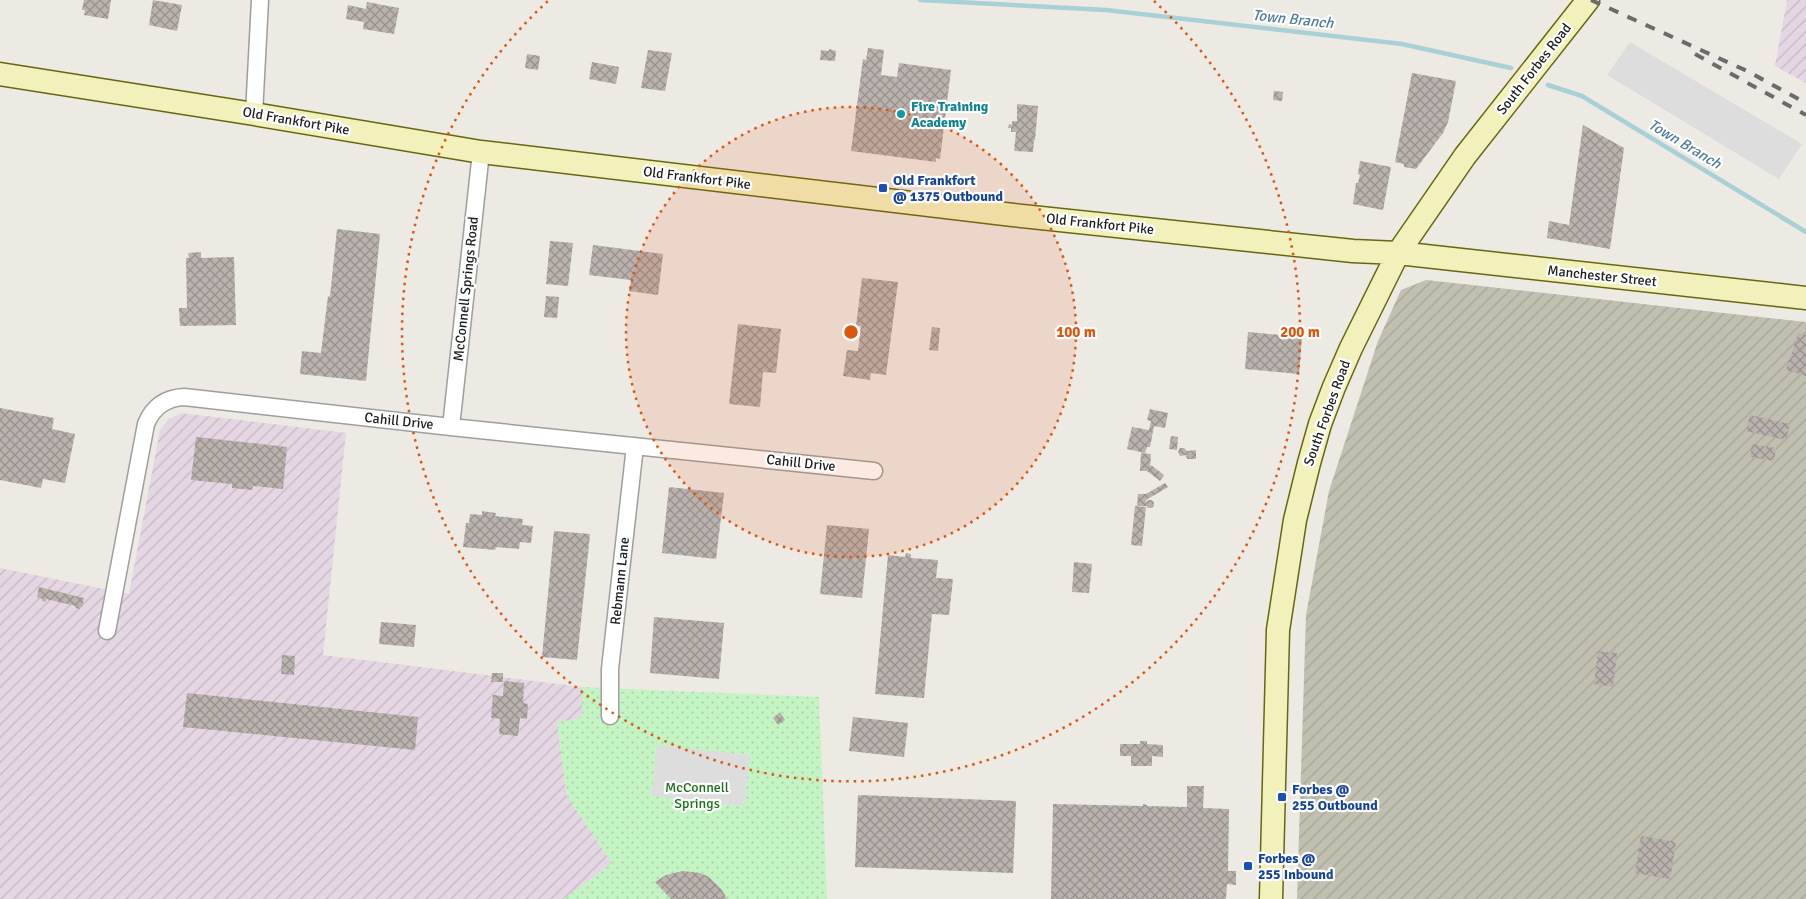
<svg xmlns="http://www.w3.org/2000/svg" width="1806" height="899" font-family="Signika,sans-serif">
	<defs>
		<pattern id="industrial-furrows" width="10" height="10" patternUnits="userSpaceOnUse" patternTransform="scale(1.25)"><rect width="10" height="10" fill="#e5d6e4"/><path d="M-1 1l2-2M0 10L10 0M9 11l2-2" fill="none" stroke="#c4b7c3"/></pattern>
		<pattern id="construction-furrows" width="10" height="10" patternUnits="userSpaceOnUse" patternTransform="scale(1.25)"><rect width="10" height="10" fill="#c0bfb0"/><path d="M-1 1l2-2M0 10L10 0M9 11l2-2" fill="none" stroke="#a5a497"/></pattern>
		<pattern id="park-dots" width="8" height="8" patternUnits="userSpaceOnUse" patternTransform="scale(1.25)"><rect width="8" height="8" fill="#c4f4c4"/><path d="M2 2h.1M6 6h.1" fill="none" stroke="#a8d1a8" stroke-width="1.8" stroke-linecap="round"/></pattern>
		<pattern id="building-cross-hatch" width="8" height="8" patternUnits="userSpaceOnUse" patternTransform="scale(1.25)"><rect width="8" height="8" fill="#bab2ad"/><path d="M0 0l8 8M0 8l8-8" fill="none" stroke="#97908c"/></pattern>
	</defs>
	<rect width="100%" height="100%" fill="#ede9e3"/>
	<!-- industrial -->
	<path fill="url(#industrial-furrows)" d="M 1787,0 L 1806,0 L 1806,83 L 1775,66 Z
		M 181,413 L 346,433 L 323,655 L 582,687 L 582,718 L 557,723 L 567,796 L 612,863 L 564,899 L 0,899 L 0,568 L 129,594 L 160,430 L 169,419 Z"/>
	<!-- construction -->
	<path fill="url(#construction-furrows)" d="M 1426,280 L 1806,322 L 1806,899 L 1297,899 L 1306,615 L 1329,491 L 1378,341 L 1401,290 Z"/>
	<!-- park -->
	<path fill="url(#park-dots)" d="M 582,687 L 819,697 L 827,899 L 564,899 L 612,863 L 567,796 L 557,722 L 582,718 Z"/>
	<!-- parking -->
	<path fill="#ddd" d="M 1630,42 L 1802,144 L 1779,179 L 1607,75 Z
		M 657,745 L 750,755 L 744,806 L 651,796 Z"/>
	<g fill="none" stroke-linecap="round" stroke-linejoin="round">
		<!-- stream -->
		<path stroke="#a8d0d7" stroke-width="4.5" d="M 920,0 L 1106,10 L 1402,44 L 1511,68
			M 1548,85 L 1582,96 L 1806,232"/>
	</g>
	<!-- building -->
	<path fill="url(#building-cross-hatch)" d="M 84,0 L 111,0 L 108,19 L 84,15 L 85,10 L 82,10 Z
		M 153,0 L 182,5 L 177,31 L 149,25 Z
		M 367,2 L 399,8 L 394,34 L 363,29 L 364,22 L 346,19 L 348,5 L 366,9 Z
		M 868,48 L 884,50 L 881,75 L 897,77 L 899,63 L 951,70 L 940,159 L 936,158 L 936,162 L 851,151 L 863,59 L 866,60 Z
		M 829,49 L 836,51 L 835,61 L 820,60 L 821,50 L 829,51 Z
		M 648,50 L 672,53 L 665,91 L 641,88 Z
		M 527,54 L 540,56 L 538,70 L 525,68 Z
		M 592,62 L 619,67 L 616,84 L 589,79 Z
		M 1412,73 L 1456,81 L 1448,122 L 1443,133 L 1416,169 L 1404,167 L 1404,164 L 1395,162 Z
		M 1274,91 L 1283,92 L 1282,101 L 1273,100 Z
		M 1017,104 L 1038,106 L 1035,140 L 1034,140 L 1033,152 L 1014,151 L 1016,132 L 1011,132 L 1011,128 L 1008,128 L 1009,124 L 1012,125 L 1012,121 L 1017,121 Z
		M 1583,125 L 1624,148 L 1610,249 L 1547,238 L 1549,221 L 1569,225 Z
		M 1360,161 L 1391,167 L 1383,210 L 1353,204 L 1356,183 L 1358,183 L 1360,175 L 1358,174 Z
		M 337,229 L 380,234 L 366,381 L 300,374 L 302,351 L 321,353 L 328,296 L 330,297 Z
		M 550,241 L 573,243 L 568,286 L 546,284 Z
		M 593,245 L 663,254 L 658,295 L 629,291 L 631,280 L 589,275 Z
		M 201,252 L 201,258 L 234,257 L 236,325 L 180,326 L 179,308 L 187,308 L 186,258 L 189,258 L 188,253 Z
		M 862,278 L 898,282 L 886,375 L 871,373 L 870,380 L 843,376 L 847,350 L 858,351 L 861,326 L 856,326 Z
		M 546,296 L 559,297 L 557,318 L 544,317 Z
		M 738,324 L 781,329 L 776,373 L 763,372 L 760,407 L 729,404 Z
		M 932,327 L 940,328 L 938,351 L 929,350 Z
		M 1248,332 L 1302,337 L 1299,374 L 1245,369 Z
		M 1798,333 L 1806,335 L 1806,376 L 1786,370 L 1789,360 L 1790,360 Z
		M 0,408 L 54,418 L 52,429 L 75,434 L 65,483 L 43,479 L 41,488 L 0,480 Z
		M 1150,409 L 1168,413 L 1165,428 L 1154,426 L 1150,447 L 1147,447 L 1145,453 L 1127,449 L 1132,427 L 1149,430 L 1151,421 L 1147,420 Z
		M 1750,415 L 1790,424 L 1786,440 L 1746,431 Z
		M 1171,436 L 1178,437 L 1177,450 L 1169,449 Z
		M 196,437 L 287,447 L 283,489 L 253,486 L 252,490 L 232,488 L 232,484 L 191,480 Z
		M 1752,444 L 1776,448 L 1774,461 L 1750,457 Z
		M 1180,448 L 1184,448 L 1187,451 L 1196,450 L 1196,459 L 1187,459 L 1186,455 L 1180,456 L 1178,452 Z
		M 1141,453 L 1151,454 L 1150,467 L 1151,465 L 1164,475 L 1160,481 L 1147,471 L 1140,471 Z
		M 1165,483 L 1168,487 L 1146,500 L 1146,506 L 1137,506 L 1138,494 L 1146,494 Z
		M 669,487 L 724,493 L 716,559 L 662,553 Z
		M1146 504a4 4 0 1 1 8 0a4 4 0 1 1-8 0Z
		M 1135,506 L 1146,507 L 1142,546 L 1131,545 Z
		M 482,511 L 496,513 L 495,516 L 523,519 L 522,525 L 533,526 L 531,543 L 520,542 L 519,549 L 496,547 L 495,550 L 463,547 L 466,523 L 469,523 L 470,514 L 482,515 Z
		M 827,525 L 869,529 L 862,598 L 820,594 Z
		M 554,531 L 590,534 L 577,660 L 542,657 Z
		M 906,553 L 911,554 L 911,558 L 938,560 L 936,578 L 953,579 L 949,615 L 932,614 L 924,698 L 875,694 L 888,555 L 905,557 Z
		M 1074,562 L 1092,564 L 1089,593 L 1072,592 Z
		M 39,587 L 84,598 L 82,607 L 80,607 L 80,609 L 75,608 L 76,606 L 46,599 L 46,602 L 42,601 L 42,599 L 37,597 Z
		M 654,617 L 724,623 L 719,679 L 650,673 Z
		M 381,622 L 416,625 L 414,647 L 379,644 Z
		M 1598,651 L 1617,653 L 1613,687 L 1594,684 Z
		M 282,655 L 295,656 L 294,675 L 281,674 Z
		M 492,673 L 503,673 L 503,682 L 491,682 Z
		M 504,681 L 524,683 L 523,703 L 528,704 L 527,719 L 520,718 L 518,736 L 499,734 L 500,719 L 491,718 L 493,695 L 503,696 Z
		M 187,693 L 418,717 L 415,750 L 183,727 Z
		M 780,712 L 785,720 L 778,725 L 773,718 Z
		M 853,717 L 908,723 L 904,757 L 849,751 Z
		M 1140,741 L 1147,741 L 1147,744 L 1163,745 L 1163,757 L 1152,756 L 1152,766 L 1131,766 L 1131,756 L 1120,756 L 1120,744 L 1140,744 Z
		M 1187,786 L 1204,786 L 1203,808 L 1229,809 L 1228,871 L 1236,871 L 1236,885 L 1227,884 L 1226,899 L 1051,899 L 1053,804 L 1143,806 L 1143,804 L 1147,805 L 1147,806 L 1187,807 Z
		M 858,795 L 1016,801 L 1013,873 L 855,867 Z
		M 1641,836 L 1676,842 L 1670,879 L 1635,873 Z
		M 683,871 L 700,873 L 709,877 L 722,890 L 727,899 L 671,899 L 655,882 L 666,875 Z"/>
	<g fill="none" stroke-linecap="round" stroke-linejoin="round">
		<!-- street casing -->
		<g stroke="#9e9e9e" stroke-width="19">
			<path id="street" d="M 254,114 L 260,0
				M 451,427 L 481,152
				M 107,631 L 146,424 C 153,407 165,398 184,397 L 451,427 L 874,471
				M 610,716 L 610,669 L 635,446"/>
		</g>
		<!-- secondary casing -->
		<g stroke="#66680f" stroke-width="25">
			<path id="secondary" d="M 0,74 L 254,114 L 481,152 L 1013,215 L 1353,251 L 1398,253 L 1806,298
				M 1271,899 L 1278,630 L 1295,520 L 1309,463 L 1320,424 L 1334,387 L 1351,348 L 1398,253 L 1465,156 L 1588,0"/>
		</g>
		<!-- street -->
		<use href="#street" stroke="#fff" stroke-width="16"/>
		<!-- secondary -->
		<use href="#secondary" stroke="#f3f1bb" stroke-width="22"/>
		<!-- rail -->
		<path stroke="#6b6b6b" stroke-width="4" stroke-dasharray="10 10" stroke-linecap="butt" d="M 1591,0 L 1747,71 L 1806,103
			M 1695,54 L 1806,115"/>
	</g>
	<!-- distance rings -->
	<circle cx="851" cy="332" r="225" fill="#de560d" fill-opacity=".12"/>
	<g fill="none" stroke="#de560d" stroke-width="2.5" stroke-dasharray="2.5 5">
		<circle cx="851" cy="332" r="225"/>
		<path d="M1154 1A449 449 0 1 1 548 1"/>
	</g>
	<!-- markers -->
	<circle fill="#0f9aa8" stroke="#fff" stroke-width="2" cx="901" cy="114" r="5"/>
	<g fill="#1a4fb4" stroke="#fff" stroke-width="2">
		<rect x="878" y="183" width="10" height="10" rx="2.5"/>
		<rect x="1277" y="792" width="10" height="10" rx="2.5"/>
		<rect x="1243" y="861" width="10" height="10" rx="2.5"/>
	</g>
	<g text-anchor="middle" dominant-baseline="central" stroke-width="4.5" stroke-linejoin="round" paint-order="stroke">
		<!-- street labels -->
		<g font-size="14" fill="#1d1d1d" stroke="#fff">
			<text transform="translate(1534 69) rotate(-52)">South Forbes Road</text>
			<text transform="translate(296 121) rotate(10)">Old Frankfort Pike</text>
			<text transform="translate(697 178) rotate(7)">Old Frankfort Pike</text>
			<text transform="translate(1100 224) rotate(6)">Old Frankfort Pike</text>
			<text transform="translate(1602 276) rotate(6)">Manchester Street</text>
			<text transform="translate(466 289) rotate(-84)">McConnell Springs Road</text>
			<text transform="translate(1327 413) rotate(-70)">South Forbes Road</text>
			<text transform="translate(399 421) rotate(6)">Cahill Drive</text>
			<text transform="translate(801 463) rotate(6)">Cahill Drive</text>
			<text transform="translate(620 581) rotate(-84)">Rebmann Lane</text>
		</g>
		<!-- culture labels -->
		<g font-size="14" font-weight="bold" fill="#0d838f" stroke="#fff" text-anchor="start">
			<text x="911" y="106">Fire Training<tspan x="911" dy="16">Academy</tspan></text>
		</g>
		<!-- transit labels -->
		<g font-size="14" font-weight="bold" fill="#164399" stroke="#fff" text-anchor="start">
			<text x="893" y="180">Old Frankfort<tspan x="893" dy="16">@ 1375 Outbound</tspan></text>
			<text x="1292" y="789">Forbes @<tspan x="1292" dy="16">255 Outbound</tspan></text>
			<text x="1258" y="858">Forbes @<tspan x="1258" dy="16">255 Inbound</tspan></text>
		</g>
		<!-- park labels -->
		<g font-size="14" fill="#157016" stroke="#fff">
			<text x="697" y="787">McConnell<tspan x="697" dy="16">Springs</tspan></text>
		</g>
		<!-- water labels -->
		<g font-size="15" font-style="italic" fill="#507b9c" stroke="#fff">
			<text transform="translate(1293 19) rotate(6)">Town Branch</text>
			<text transform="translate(1685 144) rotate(31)">Town Branch</text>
		</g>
	</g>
	<circle cx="851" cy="332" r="8" fill="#de560d" stroke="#fff" stroke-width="2.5"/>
	<g font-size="15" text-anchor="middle" font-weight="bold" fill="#de560d" stroke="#fff" stroke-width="4.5" stroke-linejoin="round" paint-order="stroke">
		<text x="1076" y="337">100 m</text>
		<text x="1300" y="337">200 m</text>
	</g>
</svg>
